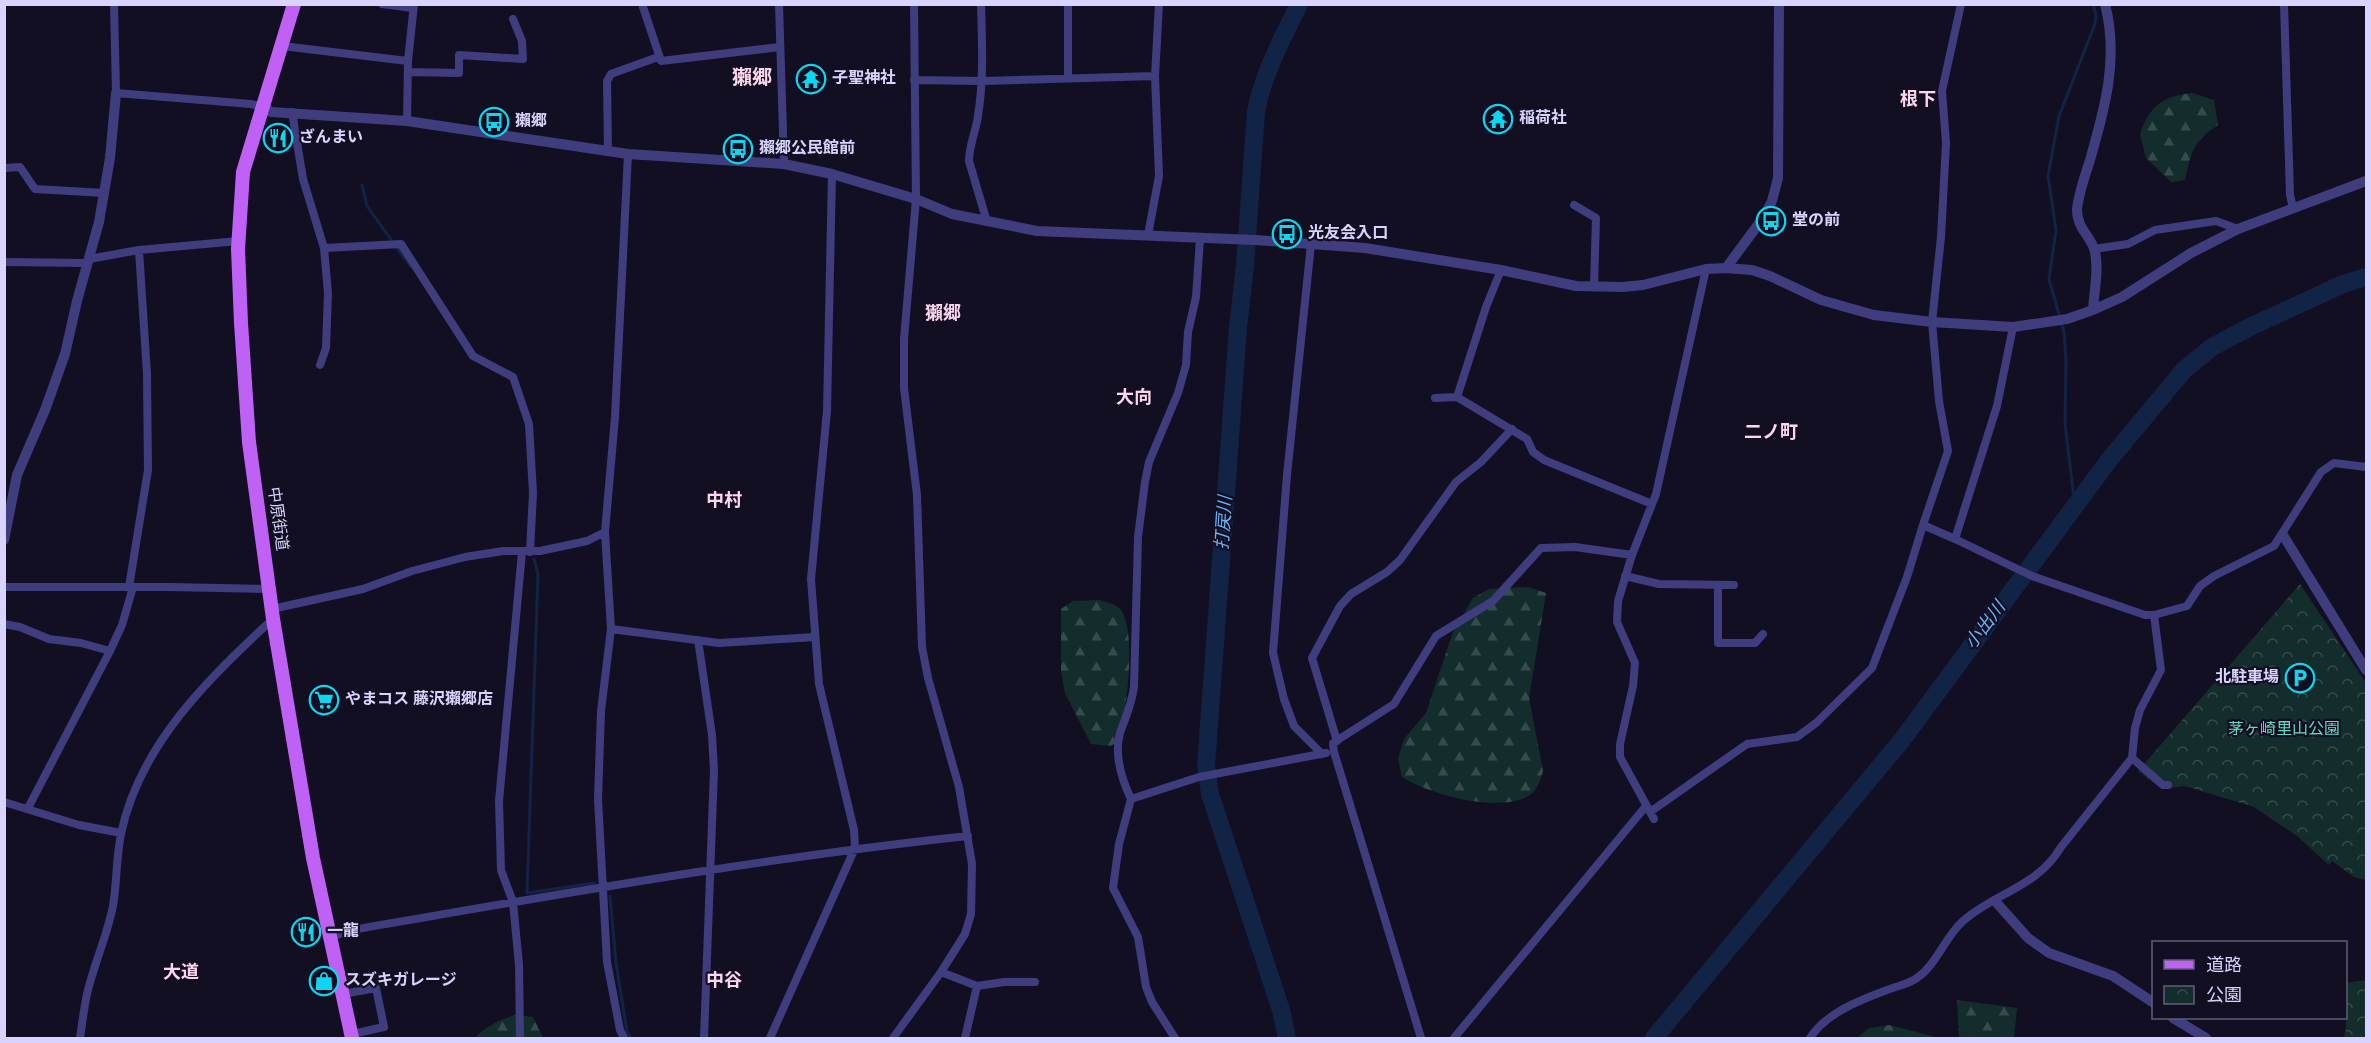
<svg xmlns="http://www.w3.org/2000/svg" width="2371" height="1043" font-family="Overpass,'Noto Sans JP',sans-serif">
	<defs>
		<pattern id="forest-firs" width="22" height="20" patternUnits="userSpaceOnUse" patternTransform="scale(1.5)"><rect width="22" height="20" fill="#132d2c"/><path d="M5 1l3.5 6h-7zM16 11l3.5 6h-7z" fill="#354b4c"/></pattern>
		<pattern id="park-crowns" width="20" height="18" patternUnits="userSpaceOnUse" patternTransform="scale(1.5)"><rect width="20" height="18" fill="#132d2c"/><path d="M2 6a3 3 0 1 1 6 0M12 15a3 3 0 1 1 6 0" fill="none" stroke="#354b4c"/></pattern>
	</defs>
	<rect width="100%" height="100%" fill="#130f23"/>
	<!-- forest -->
	<path fill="url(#forest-firs)" d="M 2192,93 L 2214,100 L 2218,125 C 2192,143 2192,150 2185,180 L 2171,182 L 2146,158 L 2140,134 C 2150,106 2162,96 2192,93 Z
		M 1528,587 L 1546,593 L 1529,698 L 1543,771 C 1541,779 1537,791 1530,795 C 1500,814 1431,795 1402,777 L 1398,759 L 1404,739 L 1426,713 L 1453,632 L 1473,598 L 1489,589 Z
		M 1099,600 C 1106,602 1116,604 1120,609 C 1138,631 1125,711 1121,739 L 1111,746 L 1091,744 L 1065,693 L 1061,672 L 1061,609 L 1073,601 Z
		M 1957,1000 L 2017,1008 L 2014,1038 L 1857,1038 L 1869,1028 L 1890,1025 L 1939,1038 L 1959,1037 Z
		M 515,1015 L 533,1017 L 543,1038 L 475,1038 C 486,1026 500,1020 515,1015 Z"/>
	<!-- park -->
	<path fill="url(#park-crowns)" d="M 2300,584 L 2366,683 L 2366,880 L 2354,877 L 2332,861 L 2329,865 L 2297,836 L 2254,807 L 2185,786 L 2162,789 L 2138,771 Z
		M 2366,980 L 2366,1038 L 2344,1038 L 2346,1029 L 2346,983 Z"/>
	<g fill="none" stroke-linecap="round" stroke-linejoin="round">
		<!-- stream -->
		<path stroke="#112446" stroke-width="3" d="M 362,185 L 367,206 L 410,266
			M 2075,507 L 2065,424 L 2066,361 L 2064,332 L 2049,279 L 2056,230 L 2048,176 L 2059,116 L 2095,24 L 2096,15 L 2093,4
			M 534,559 L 538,574 L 527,893 L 594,883
			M 610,896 L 616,963 L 627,1032 L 631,1038"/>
		<!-- river -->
		<path stroke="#112446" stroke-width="18" d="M 1287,1038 L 1281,1010 L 1210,794 L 1206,766 L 1238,328 L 1245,265 L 1256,112 C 1263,73 1282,40 1299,4
			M 1654,1038 L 1902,740 L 2109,460 L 2184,370 L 2212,347 L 2252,326 L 2343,284 L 2366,277"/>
		<!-- minor -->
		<path stroke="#403d7f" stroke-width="8" d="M 114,4 L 116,93 L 251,104 L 264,107
			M 382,4 L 413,8
			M 642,4 L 661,61 L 780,47
			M 779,4 L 784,164
			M 981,4 C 982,42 984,79 978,116 C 976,131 969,145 969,161 L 987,222
			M 2284,4 L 2290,195 L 2293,208
			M 282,46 L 408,61
			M 408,72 L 459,73 L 459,55 L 523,59 L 522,41 L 513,19
			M 1068,78 L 1068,4
			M 914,80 L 982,81 L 1155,76
			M 292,112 L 303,179 L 324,248 L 328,293 L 326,348 L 320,365
			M 407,121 L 408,61 L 414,4
			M 608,151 L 607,81 L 611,74 L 658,57
			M 4,168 L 20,167 L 35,189 L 104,193
			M 1574,205 L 1596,218 L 1594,287
			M 1148,235 L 1159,176 L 1155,76 L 1159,4
			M 1311,244 L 1287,475 L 1273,653 L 1284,699 L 1294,726 L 1322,754
			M 324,248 L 401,244 L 473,356 L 513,377 L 529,424 L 533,493 L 530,552
			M 2094,249 L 2128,244 L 2155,230 L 2216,221 L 2238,229
			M 89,259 L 139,250 L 238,241
			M 4,262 L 87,263
			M 2013,327 L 1997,406 L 1955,539 L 2032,576 L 2145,615 L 2154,615 L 2187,606 L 2200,586 L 2214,576 L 2274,546 L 2321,472 L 2334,463 L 2366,467
			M 1457,397 L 1486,307 L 1501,270
			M 1435,398 L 1457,397 L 1527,439 L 1533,452 L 1544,460 L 1652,504
			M 1955,539 L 1923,525 L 1948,451 L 1939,401 L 1932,322 L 1941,237 L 1946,143 L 1942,91 L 1961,4
			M 1625,576 L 1659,584 L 1734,585
			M 1718,585 L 1718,643 L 1755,643 L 1763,634
			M 4,587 L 169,587 L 269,589
			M 129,587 L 148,470 L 147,374 L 139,250
			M 272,609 L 363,589 L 412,571 L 465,557 L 503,551 L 540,551 L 587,541 L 605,532
			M 4,624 L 20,627 L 49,639 L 81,643 L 110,651
			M 611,629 L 719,643 L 815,637
			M 698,640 L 712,735 L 714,770 L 704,1038
			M 1337,741 L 1312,658 L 1340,606 L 1351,594 L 1387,572 L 1400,560 L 1456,482 L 1481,462 L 1512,429
			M 2132,758 L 2163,785 L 2168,785
			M 1131,799 L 1199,777 L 1326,753
			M 4,802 L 79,825 L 121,833
			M 28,808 L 110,651 L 122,625 L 133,587
			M 1650,812 L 1747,744 L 1797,737 L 1816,723 L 1872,668 L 1907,577 L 1923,525
			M 1654,819 L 1620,757 L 1620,744 L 1633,686 L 1635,663 L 1617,622 L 1618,601 L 1632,555 L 1656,494 L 1706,269
			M 331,937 L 351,930 C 556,895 761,858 968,836
			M 941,972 L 977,986 L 1004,982 L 1035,982
			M 343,994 L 376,988 L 384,1027 L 352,1034
			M 80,1038 C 82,1024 84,1008 87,994 C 94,964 107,936 113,906 C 117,883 116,858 121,834 C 139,746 209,677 273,619
			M 520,1038 L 519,965 L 513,902 L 501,870 L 499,801 L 522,552
			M 624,1038 L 620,1030 L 607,962 L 598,799 L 601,711 L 611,629 L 605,532 L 615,417 L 628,154
			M 770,1038 L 855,848 L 854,830 L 819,684 L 811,579 L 827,411 L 832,174
			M 893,1038 L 941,972 L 965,934 L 971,914 L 972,864 L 959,787 L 928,678 L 922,647 L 917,495 L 904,388 L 904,339 L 916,199 L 914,4
			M 965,1038 L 977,986
			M 1175,1038 L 1152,1002 L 1146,987 L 1138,937 L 1113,888 L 1119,844 L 1131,799 C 1122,780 1114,755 1120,733 C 1125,718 1132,704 1134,687 L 1138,537 L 1145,482 L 1149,462 L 1178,393 L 1186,365 L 1188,332 L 1196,297 L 1200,239
			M 1421,1038 L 1334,752 L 1333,743 L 1394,704 L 1436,636 L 1493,601 L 1541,548 L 1575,547 L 1632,555
			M 1454,1038 L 1646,806
			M 1810,1038 C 1826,1013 1860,1000 1887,990 C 1897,986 1909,984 1917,978 C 1937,964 1945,937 1963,921 C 1994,893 2038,887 2061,847 L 2132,758 L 2135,728 L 2140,710 L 2161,670 L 2154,615"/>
		<!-- tertiary -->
		<path stroke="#403d7f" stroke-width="10" d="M 264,107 L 271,112 L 407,121 L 628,154 L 784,164 L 832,174 L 916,199 L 952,214 L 1037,231 L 1255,240 L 1365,248 L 1501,270 L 1576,286 L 1622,287 L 1643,285 L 1706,269 L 1726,268 L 1752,270 L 1770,276 L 1821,300 L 1874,315 L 1932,322 L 2013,327 L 2067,319 L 2093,310 L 2122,297 L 2191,253 L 2238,229 L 2366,181
			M 1726,268 L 1763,218 L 1772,201 L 1778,178 L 1779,4
			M 2093,310 C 2094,292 2099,270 2095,252 C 2091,235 2077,230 2077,209 C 2079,192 2085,176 2090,160 C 2105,108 2119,58 2105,4
			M 2283,535 L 2366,670
			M 4,540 L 17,475 L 45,410 L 65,354 L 77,301 L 99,222 L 110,158 L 116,93
			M 1995,901 L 2028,938 L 2049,953 L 2113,976 L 2154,1003
			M 2173,1018 L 2206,1038"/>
		<!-- primary -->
		<path stroke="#c061f6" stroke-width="14" d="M 294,4 L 243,172 L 238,249 L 241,323 L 249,442 L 273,619 L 313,858 L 352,1038"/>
	</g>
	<!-- icons -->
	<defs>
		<g id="temple-ring" transform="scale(1.5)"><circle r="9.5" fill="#130f23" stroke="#0dd7f0" stroke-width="1.5"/><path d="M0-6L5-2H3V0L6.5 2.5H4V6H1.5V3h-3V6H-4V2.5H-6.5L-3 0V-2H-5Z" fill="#0dd7f0"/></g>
		<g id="bus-ring" transform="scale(1.5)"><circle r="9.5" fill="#130f23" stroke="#0dd7f0" stroke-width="1.5"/><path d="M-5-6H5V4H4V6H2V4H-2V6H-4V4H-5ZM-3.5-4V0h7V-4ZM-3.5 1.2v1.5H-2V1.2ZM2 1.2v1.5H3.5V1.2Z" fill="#0dd7f0"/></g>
		<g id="restaurant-ring" transform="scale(1.5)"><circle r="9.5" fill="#130f23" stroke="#0dd7f0" stroke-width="1.5"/><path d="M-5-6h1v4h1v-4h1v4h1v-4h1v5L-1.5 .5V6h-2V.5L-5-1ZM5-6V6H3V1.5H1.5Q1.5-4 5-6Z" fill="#0dd7f0"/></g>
		<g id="parking-ring" transform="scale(1.5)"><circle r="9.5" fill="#130f23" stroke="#0dd7f0" stroke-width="1.5"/><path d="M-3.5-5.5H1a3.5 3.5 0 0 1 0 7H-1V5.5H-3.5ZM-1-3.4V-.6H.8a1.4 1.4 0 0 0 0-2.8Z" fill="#0dd7f0"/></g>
		<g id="supermarket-ring" transform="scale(1.5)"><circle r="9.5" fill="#130f23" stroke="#0dd7f0" stroke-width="1.5"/><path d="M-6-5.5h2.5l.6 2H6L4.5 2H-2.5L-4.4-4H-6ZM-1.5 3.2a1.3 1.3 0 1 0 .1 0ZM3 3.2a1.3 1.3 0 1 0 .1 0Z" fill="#0dd7f0"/></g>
		<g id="shop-ring" transform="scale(1.5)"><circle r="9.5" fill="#130f23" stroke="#0dd7f0" stroke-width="1.5"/><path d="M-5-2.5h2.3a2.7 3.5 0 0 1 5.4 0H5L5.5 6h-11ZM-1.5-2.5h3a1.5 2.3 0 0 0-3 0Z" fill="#0dd7f0"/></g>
	</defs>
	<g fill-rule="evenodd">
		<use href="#temple-ring" x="811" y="79"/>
		<use href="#temple-ring" x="1498" y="119"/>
		<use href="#bus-ring" x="494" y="122"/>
		<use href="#restaurant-ring" x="278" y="138"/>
		<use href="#bus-ring" x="738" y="149"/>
		<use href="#bus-ring" x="1771" y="221"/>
		<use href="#bus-ring" x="1287" y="234"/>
		<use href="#parking-ring" x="2300" y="678"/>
		<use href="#supermarket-ring" x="324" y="700"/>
		<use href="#restaurant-ring" x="306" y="932"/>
		<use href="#shop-ring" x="324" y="981"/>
	</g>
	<g text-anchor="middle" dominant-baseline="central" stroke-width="4.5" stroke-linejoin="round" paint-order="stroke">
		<!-- poi labels -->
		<g font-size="16" font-weight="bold" fill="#d9d4fd" stroke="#130f23" text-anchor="start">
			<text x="832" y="79">子聖神社</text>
			<text x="1519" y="119">稲荷社</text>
			<text x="515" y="122">獺郷</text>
			<text x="299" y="138">ざんまい</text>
			<text x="759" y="149">獺郷公民館前</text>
			<text x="1792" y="221">堂の前</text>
			<text x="1308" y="234">光友会入口</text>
			<text x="2279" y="678" text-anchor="end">北駐車場</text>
			<text x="345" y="700">やまコス 藤沢獺郷店</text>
			<text x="327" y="932">一龍</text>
			<text x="345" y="981">スズキガレージ</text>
		</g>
		<!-- street labels -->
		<g font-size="16" fill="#d9d4fd" stroke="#130f23">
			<text transform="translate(277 519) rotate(82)">中原街道</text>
		</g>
		<!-- park labels -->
		<g font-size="16" fill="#64d9bd" stroke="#130f23">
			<text x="2284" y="730">茅ヶ崎里山公園</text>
		</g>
		<!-- neighbourhood labels -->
		<g font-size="18" font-weight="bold" fill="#fdd6ee" stroke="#130f23">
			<text x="1918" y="100">根下</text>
			<text x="943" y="314">獺郷</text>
			<text x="1134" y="398">大向</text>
			<text x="1771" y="433">二ノ町</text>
			<text x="724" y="501">中村</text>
			<text x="181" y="973">大道</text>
			<text x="724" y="981">中谷</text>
		</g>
		<!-- water labels -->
		<g font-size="18" font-style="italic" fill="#68b3f7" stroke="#130f23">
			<text transform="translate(1225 523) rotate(-86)">打戻川</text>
			<text transform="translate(1986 626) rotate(-53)">小出川</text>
		</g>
		<!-- quarter labels -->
		<g font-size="20" font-weight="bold" fill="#fdd6ee" stroke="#130f23">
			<text x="752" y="79">獺郷</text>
		</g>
	</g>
	<!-- border -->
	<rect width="2371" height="1043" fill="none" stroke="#d9d4fd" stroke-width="12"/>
	<!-- legend -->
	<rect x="2152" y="941" width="195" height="78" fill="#130f23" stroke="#625e7a" stroke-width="1.5"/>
	<rect x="2164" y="960" width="30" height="9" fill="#c061f6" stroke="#625e7a" stroke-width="1.5"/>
	<text x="2206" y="971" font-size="18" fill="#d9d4fd">道路</text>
	<rect x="2164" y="986" width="30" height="18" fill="url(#park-crowns)" stroke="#625e7a" stroke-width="1.5"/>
	<text x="2206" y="1001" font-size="18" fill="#d9d4fd">公園</text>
</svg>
